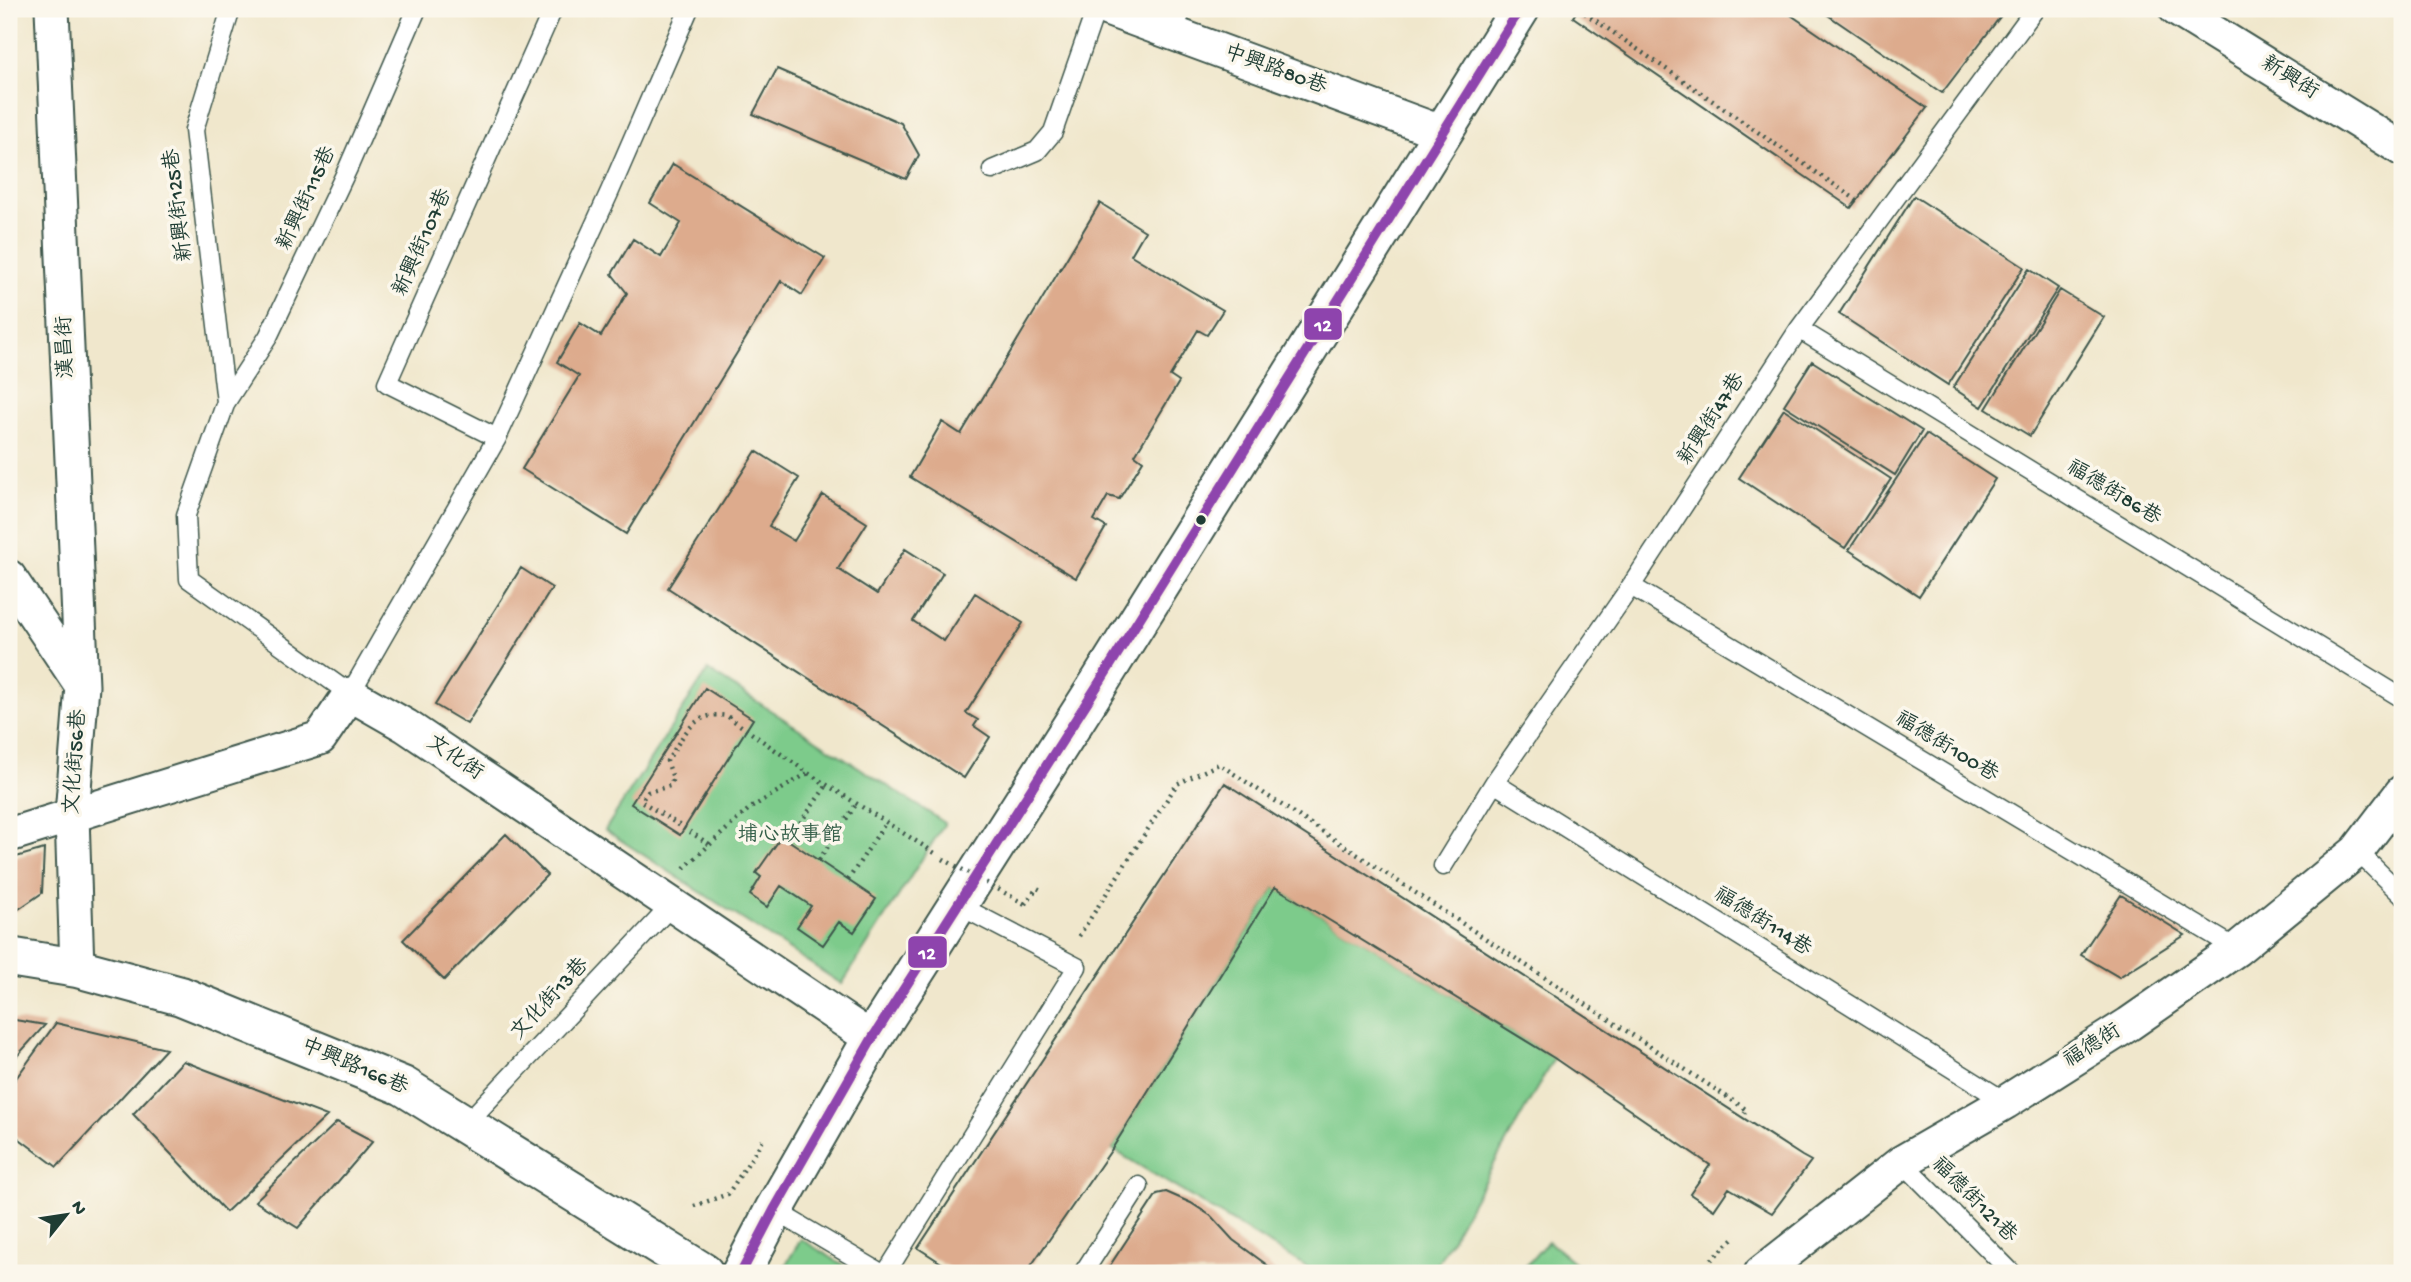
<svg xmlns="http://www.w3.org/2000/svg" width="2411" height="1282" viewBox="0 0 2411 1282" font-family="'Gochi Hand','LXGW WenKai TC',sans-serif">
	<rect width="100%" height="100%" fill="#fbf7ec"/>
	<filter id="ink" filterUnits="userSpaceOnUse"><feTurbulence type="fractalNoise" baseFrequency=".0143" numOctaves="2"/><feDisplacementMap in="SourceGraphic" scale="14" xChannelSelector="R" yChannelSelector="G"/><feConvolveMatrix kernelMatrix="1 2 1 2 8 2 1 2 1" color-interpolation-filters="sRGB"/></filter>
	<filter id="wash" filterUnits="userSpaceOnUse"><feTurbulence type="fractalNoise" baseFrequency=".00686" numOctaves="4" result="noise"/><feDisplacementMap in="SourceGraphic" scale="28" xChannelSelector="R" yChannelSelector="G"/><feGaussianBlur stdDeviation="1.57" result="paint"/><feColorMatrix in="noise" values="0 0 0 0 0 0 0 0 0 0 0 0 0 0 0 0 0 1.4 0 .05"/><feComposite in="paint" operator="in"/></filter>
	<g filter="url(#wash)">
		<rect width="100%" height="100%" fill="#f0e7cc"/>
		<!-- green -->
		<path fill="#7dcb8b" stroke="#4e8460" stroke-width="2" d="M708,670L945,823L842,984L605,830Z
			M1275,887L1554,1058L1432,1273H1317L1112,1149Z
			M801,1239L856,1273H781Z
			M1548,1241L1587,1273H1520Z"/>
		<g id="blocks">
			<!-- building -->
			<path fill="#ddab8d" d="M1578,9H1782L1927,108L1851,208L1573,17Z
				M1819,9H2006L1942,93Z
				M777,69L901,123L919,155L906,179L753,114Z
				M673,164L825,258L802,295L781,281L626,534L522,469L579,376L557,362L580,323L601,336L627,293L612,274L633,239L661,257L681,223L650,203Z
				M1914,196L2024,267L1948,385L1839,314Z
				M1100,203L1145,231L1131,255L1223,310L1207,335L1198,330L1170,376L1179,382L1135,455L1143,461L1119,499L1108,496L1094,520L1106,527L1076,578L910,477L942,422L961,434Z
				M2029,269L2058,288L1982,407L1953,388Z
				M2060,290L2104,317L2030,436L1986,409Z
				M1812,361L1922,431L1895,475L1784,405Z
				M1784,409L1891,479L1845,548L1739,478Z
				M1926,434L1995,479L1919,596L1849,550Z
				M756,451L799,478L769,526L794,541L823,495L867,523L838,569L877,594L905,549L943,573L913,621L944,641L975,593L1023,623L966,713L978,720L974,726L990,737L964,778L668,588Z
				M521,568L552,588L467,724L435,705Z
				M705,688L753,719L680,835L631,804Z
				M1225,783L1802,1156L1811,1161L1772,1213L1729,1188L1714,1210L1690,1194L1710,1165L1554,1058L1275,887L1112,1149L1026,1273H957L918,1248Z
				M506,834L547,875L444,980L403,940Z
				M782,836L876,899L854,932L839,922L823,945L797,927L811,906L781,886L767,907L750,895L761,877L756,873Z
				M44,849L42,893L16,911H9V859Z
				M2121,895L2185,935L2119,977L2081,955Z
				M9,1019L45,1025L9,1065Z
				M56,1023L166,1049L57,1167L9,1131V1088Z
				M183,1061L327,1116L226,1212L133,1114Z
				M337,1122L373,1141L298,1228L255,1201Z
				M1166,1192L1191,1203L1211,1216L1233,1240L1278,1273H1105L1157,1194Z"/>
		</g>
	</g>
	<g filter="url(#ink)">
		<use href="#blocks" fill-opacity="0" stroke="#3e564b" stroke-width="2"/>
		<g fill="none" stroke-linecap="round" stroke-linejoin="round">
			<defs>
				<path id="service" d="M417,9L348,168L268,337L226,402L186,515L189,579L350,694L497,438L610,191L689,9
					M1173,33L1182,9
					M992,170L1037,151L1053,132L1096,9
					M1799,329L2402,698
					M226,402L194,130L231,9
					M497,438L387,383L553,9
					M1631,586L2237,949
					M1494,783L2006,1102
					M2357,851L2402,895
					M1443,866L1494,783L1631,586L1799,329L2035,9
					M465,1125L671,906
					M1902,1162L2012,1273
					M774,1210L881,1273
					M886,1273L1077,967L958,905
					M1083,1273L1139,1186"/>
				<path id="minor" d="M52,9L82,686L72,815L77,968
					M1107,9L1443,133
					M2176,9L2402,149
					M9,577L82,686
					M9,835L320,738L350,694L406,726L872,1039
					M1761,1273L1902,1162L2006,1102L2129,1024L2237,949L2357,851L2402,792"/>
				<path id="tertiary" d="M9,957L77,968L181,996L403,1086L704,1273
					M741,1273L774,1210L872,1039L1101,680L1520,9"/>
			</defs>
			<!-- service casing -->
			<use href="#service" stroke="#3e564b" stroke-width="21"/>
			<!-- minor casing -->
			<use href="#minor" stroke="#3e564b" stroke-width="37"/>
			<!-- tertiary casing -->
			<use href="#tertiary" stroke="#3e564b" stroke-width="42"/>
			<!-- path -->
			<path stroke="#3e564b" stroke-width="4.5" stroke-dasharray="2 5" stroke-linecap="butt" d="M1579,9L1858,201
				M788,840L827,785
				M709,844L641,801L648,792L670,786L673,778L667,761C683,737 693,710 727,716L808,773L938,855
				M819,860L857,803
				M684,868L749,809L808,773
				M848,880L886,822
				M1025,904L1037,888L1041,890
				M1079,936L1177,784L1219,764L1747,1110L1742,1117
				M694,1206L728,1194L765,1137
				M1707,1273L1711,1260L1736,1236"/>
			<!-- service -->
			<use href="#service" stroke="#fff" stroke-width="18"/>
			<!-- minor -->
			<use href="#minor" stroke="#fff" stroke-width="33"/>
			<!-- tertiary -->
			<use href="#tertiary" stroke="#fff" stroke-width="38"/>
			<!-- path-bridge -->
			<path stroke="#3e564b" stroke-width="4.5" stroke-dasharray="2 5" stroke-linecap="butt" d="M943,859L1025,904"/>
			<defs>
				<path id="bus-1" d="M741,1273L774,1210L872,1039L1101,680L1520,9"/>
			</defs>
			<!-- bus-1 casing -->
			<use href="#bus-1" stroke="#fbf7ec" stroke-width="16"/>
			<!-- bus-1 -->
			<use href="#bus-1" stroke="#8e44ad" stroke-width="10"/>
		</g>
	</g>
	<!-- markers -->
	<circle fill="#1f3d34" stroke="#fbf7ec" stroke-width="2.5" cx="1201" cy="520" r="6"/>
	<g text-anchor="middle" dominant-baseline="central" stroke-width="7" stroke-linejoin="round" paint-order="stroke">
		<!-- street labels -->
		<g font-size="21" fill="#1f3d34" stroke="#fbf7ec">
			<text transform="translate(1275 71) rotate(20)">中興路80巷</text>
			<text transform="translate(2289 79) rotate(32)">新興街</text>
			<text transform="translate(308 199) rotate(-65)">新興街115巷</text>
			<text transform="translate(180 205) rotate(-97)">新興街125巷</text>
			<text transform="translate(424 243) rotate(-66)">新興街107巷</text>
			<text transform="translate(67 347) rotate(-92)">漢昌街</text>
			<text transform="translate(1713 420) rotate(-57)">新興街47巷</text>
			<text transform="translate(2113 494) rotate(31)">福德街86巷</text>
			<text transform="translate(1946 748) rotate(31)">福德街100巷</text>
			<text transform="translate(454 759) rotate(34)">文化街</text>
			<text transform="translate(77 762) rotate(-86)">文化街56巷</text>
			<text transform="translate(1762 923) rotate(32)">福德街114巷</text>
			<text transform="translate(551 1000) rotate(-47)">文化街13巷</text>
			<text transform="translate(2093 1047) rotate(-32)">福德街</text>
			<text transform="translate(354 1068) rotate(23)">中興路166巷</text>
			<text transform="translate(1973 1201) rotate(45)">福德街121巷</text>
		</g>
		<!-- park labels -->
		<g font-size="21" fill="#36604a" stroke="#fbf7ec">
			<text x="790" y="836">埔心故事館</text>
		</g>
	</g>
	<g stroke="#fbf7ec" stroke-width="2.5">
		<rect x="1303" y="307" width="40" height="34" rx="7" fill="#8e44ad"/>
		<rect x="907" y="935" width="41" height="34" rx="7" fill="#8e44ad"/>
	</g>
	<g font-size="19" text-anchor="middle" font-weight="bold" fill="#fff">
		<text x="1323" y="331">12</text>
		<text x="927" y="959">12</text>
	</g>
	<!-- margin -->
	<rect width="2411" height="1282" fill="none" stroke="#fbf7ec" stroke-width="35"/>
	<!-- north arrow -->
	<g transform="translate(66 1215) rotate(60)" stroke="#fbf7ec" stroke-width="5" paint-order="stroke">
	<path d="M0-5L12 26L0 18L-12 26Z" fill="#1f3d34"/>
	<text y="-10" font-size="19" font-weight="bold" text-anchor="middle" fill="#1f3d34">N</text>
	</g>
</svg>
